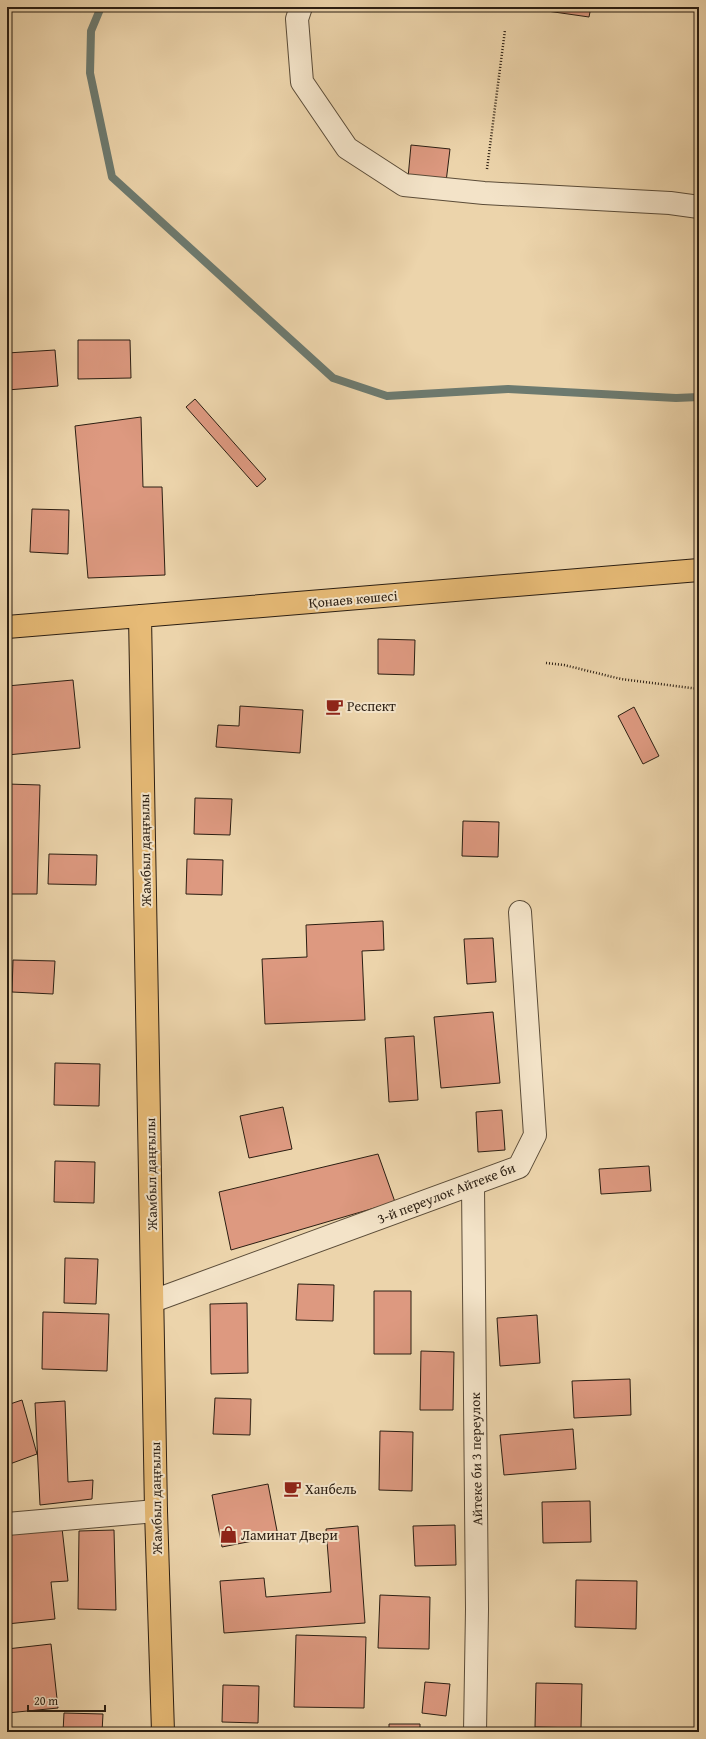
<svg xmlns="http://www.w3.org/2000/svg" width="706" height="1739" viewBox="0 0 706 1739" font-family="'Gentium Book Plus',serif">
	<rect width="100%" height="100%" fill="#ecd4ab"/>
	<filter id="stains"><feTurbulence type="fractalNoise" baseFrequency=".005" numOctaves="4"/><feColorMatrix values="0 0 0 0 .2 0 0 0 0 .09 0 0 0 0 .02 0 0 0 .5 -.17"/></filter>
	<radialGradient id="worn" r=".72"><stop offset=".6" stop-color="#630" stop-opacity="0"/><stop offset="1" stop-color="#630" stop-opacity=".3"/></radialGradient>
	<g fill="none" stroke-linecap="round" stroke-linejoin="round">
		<!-- stream -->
		<path stroke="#6d7a6f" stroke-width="8" d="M101,7L91,31L90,73L112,177L333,378L387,396L508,389L676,398L699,397"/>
	</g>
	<!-- building -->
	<path fill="#dd9980" stroke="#2b1e12" d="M540,7H591L589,17L540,10Z
		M411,145L450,149L446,182L408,178Z
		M78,340H130L131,378L78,379Z
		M55,350L58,386L7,390V353Z
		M195,399L266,479L257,487L186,407Z
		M141,417L143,487H162L165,575L88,578L75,426Z
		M32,509L69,510L68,554L30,552Z
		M378,639L415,640L414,675L378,674Z
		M73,680L80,748L7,755V686Z
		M240,706L303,710L300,753L216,747L218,725L239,726Z
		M634,707L659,756L643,764L618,716Z
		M7,784L40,785L37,894H7Z
		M195,798L232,799L230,835L194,834Z
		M463,821L499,822L498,857L462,856Z
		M49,854L97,855L96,885L48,884Z
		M187,859L223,860L222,895L186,894Z
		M383,921L384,950L362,951L365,1020L265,1024L262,959L307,957L306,925Z
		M493,938L496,982L467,984L464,939Z
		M13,960L55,961L53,994L12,992Z
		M493,1012L500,1083L441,1088L434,1017Z
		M414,1036L418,1100L389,1102L385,1038Z
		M55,1063L100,1064L99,1106L54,1105Z
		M283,1107L292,1149L249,1158L240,1116Z
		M502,1110L505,1150L478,1152L476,1112Z
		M378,1154L395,1202L231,1250L219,1192Z
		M55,1161L95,1162L94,1203L54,1202Z
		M649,1166L651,1191L601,1194L599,1169Z
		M65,1258L98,1259L96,1304L64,1303Z
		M298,1284L334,1285L333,1321L296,1320Z
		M374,1291H411V1354H374Z
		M247,1303L248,1373L211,1374L210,1304Z
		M43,1312L109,1314L107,1371L42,1369Z
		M537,1315L540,1363L500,1366L497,1318Z
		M421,1351L454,1352L453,1410H420Z
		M630,1379L631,1415L574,1418L572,1381Z
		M215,1398L251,1399L250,1435L213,1434Z
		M22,1400L37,1454L7,1465V1405Z
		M65,1401L68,1482L93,1480L92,1499L40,1505L35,1403Z
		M573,1429L576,1469L504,1475L500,1435Z
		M380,1431L413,1432L412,1491L379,1490Z
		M268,1484L278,1536L222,1547L212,1495Z
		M590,1501L591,1542L543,1543L542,1502Z
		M455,1525L456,1565L415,1566L413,1526Z
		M358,1526L365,1623L224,1633L220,1581L264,1578L266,1597L331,1592L326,1529Z
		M62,1528L68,1581L51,1582L55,1619L7,1624V1534Z
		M114,1530L116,1610L78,1609L79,1531Z
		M576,1580L637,1581L636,1629L575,1627Z
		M380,1595L430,1597L429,1649L378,1648Z
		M296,1635L366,1637L364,1708L294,1707Z
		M51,1644L58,1708L7,1713V1649Z
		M425,1682L450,1684L446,1716L422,1713Z
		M536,1683L582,1684L581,1728L535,1727Z
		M223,1685L259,1686L258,1723L222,1722Z
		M64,1713L103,1714L102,1732H63Z
		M389,1724H420V1732H389Z"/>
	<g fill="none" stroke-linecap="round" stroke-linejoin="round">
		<defs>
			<path id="minor" d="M301,7L297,19L302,82L347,148L404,185L484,193L670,203L699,207
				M473,1185L477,1609L475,1732
				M153,1301L519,1167L535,1135L520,912
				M7,1524L156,1511"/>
			<path id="major" d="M140,616L156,1511L163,1732
				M7,627L699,570"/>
		</defs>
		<!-- minor casing -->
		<use href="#minor" stroke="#5b4c38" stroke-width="24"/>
		<!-- major casing -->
		<use href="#major" stroke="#2b1e12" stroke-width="24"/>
		<!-- path -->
		<path stroke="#2b1e12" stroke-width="2.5" stroke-dasharray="1 2" stroke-linecap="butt" d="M487,169L505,30
			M546,663L564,665L621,679L699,689"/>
		<!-- minor -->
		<use href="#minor" stroke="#f3e3c8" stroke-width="22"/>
		<!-- major -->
		<use href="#major" stroke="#e6ba76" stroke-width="22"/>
	</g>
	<!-- icons -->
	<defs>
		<symbol id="cafe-bare" viewBox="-9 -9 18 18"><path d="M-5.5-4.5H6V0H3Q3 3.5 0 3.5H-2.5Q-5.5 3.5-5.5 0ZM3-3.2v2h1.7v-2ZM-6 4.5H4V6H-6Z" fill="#8f2418" stroke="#f3e3c8" stroke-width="2.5" paint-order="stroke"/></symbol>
		<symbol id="shop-bare" viewBox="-9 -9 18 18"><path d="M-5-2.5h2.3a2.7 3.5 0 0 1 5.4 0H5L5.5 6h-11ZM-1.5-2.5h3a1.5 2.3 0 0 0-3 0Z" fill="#8f2418" stroke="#f3e3c8" stroke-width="2.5" paint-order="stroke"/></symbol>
	</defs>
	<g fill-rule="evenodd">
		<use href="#cafe-bare" x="322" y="694" width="25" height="25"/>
		<use href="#cafe-bare" x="280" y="1476" width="25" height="25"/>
		<use href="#shop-bare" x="216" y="1522" width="25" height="25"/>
	</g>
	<g text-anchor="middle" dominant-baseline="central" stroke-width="4" stroke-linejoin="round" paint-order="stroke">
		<!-- street labels -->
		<g font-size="14" fill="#2b1e12" stroke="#f3e3c8">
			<text transform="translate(353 599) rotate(-5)">Қонаев көшесі</text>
			<text transform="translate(145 850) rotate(-91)">Жамбыл даңғылы</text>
			<text transform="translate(151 1174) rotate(-91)">Жамбыл даңғылы</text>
			<text transform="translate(446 1193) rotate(-21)">3-й переулок Айтеке би</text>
			<text transform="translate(476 1459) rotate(-91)">Айтеке би 3 переулок</text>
			<text transform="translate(156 1498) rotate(-91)">Жамбыл даңғылы</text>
		</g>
		<!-- poi labels -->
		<g font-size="14" fill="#2b1e12" stroke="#f3e3c8" text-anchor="start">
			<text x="347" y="706">Респект</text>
			<text x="305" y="1489">Ханбель</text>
			<text x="241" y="1535">Ламинат Двери</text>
		</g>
	</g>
	<!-- margin -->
	<rect width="706" height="1739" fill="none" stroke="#ecd4ab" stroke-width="24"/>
	<rect x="8" y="8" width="690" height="1723" fill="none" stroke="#2b1e12" stroke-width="2"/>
	<rect x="12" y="12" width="682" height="1715" fill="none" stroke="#2b1e12"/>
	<!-- scale -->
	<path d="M28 1705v6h77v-6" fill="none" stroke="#2b1e12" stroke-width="2"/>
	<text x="34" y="1705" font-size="12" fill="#2b1e12" stroke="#f3e3c8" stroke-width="3" paint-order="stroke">20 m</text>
	<rect width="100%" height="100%" filter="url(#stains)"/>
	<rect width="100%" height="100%" fill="url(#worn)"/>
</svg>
